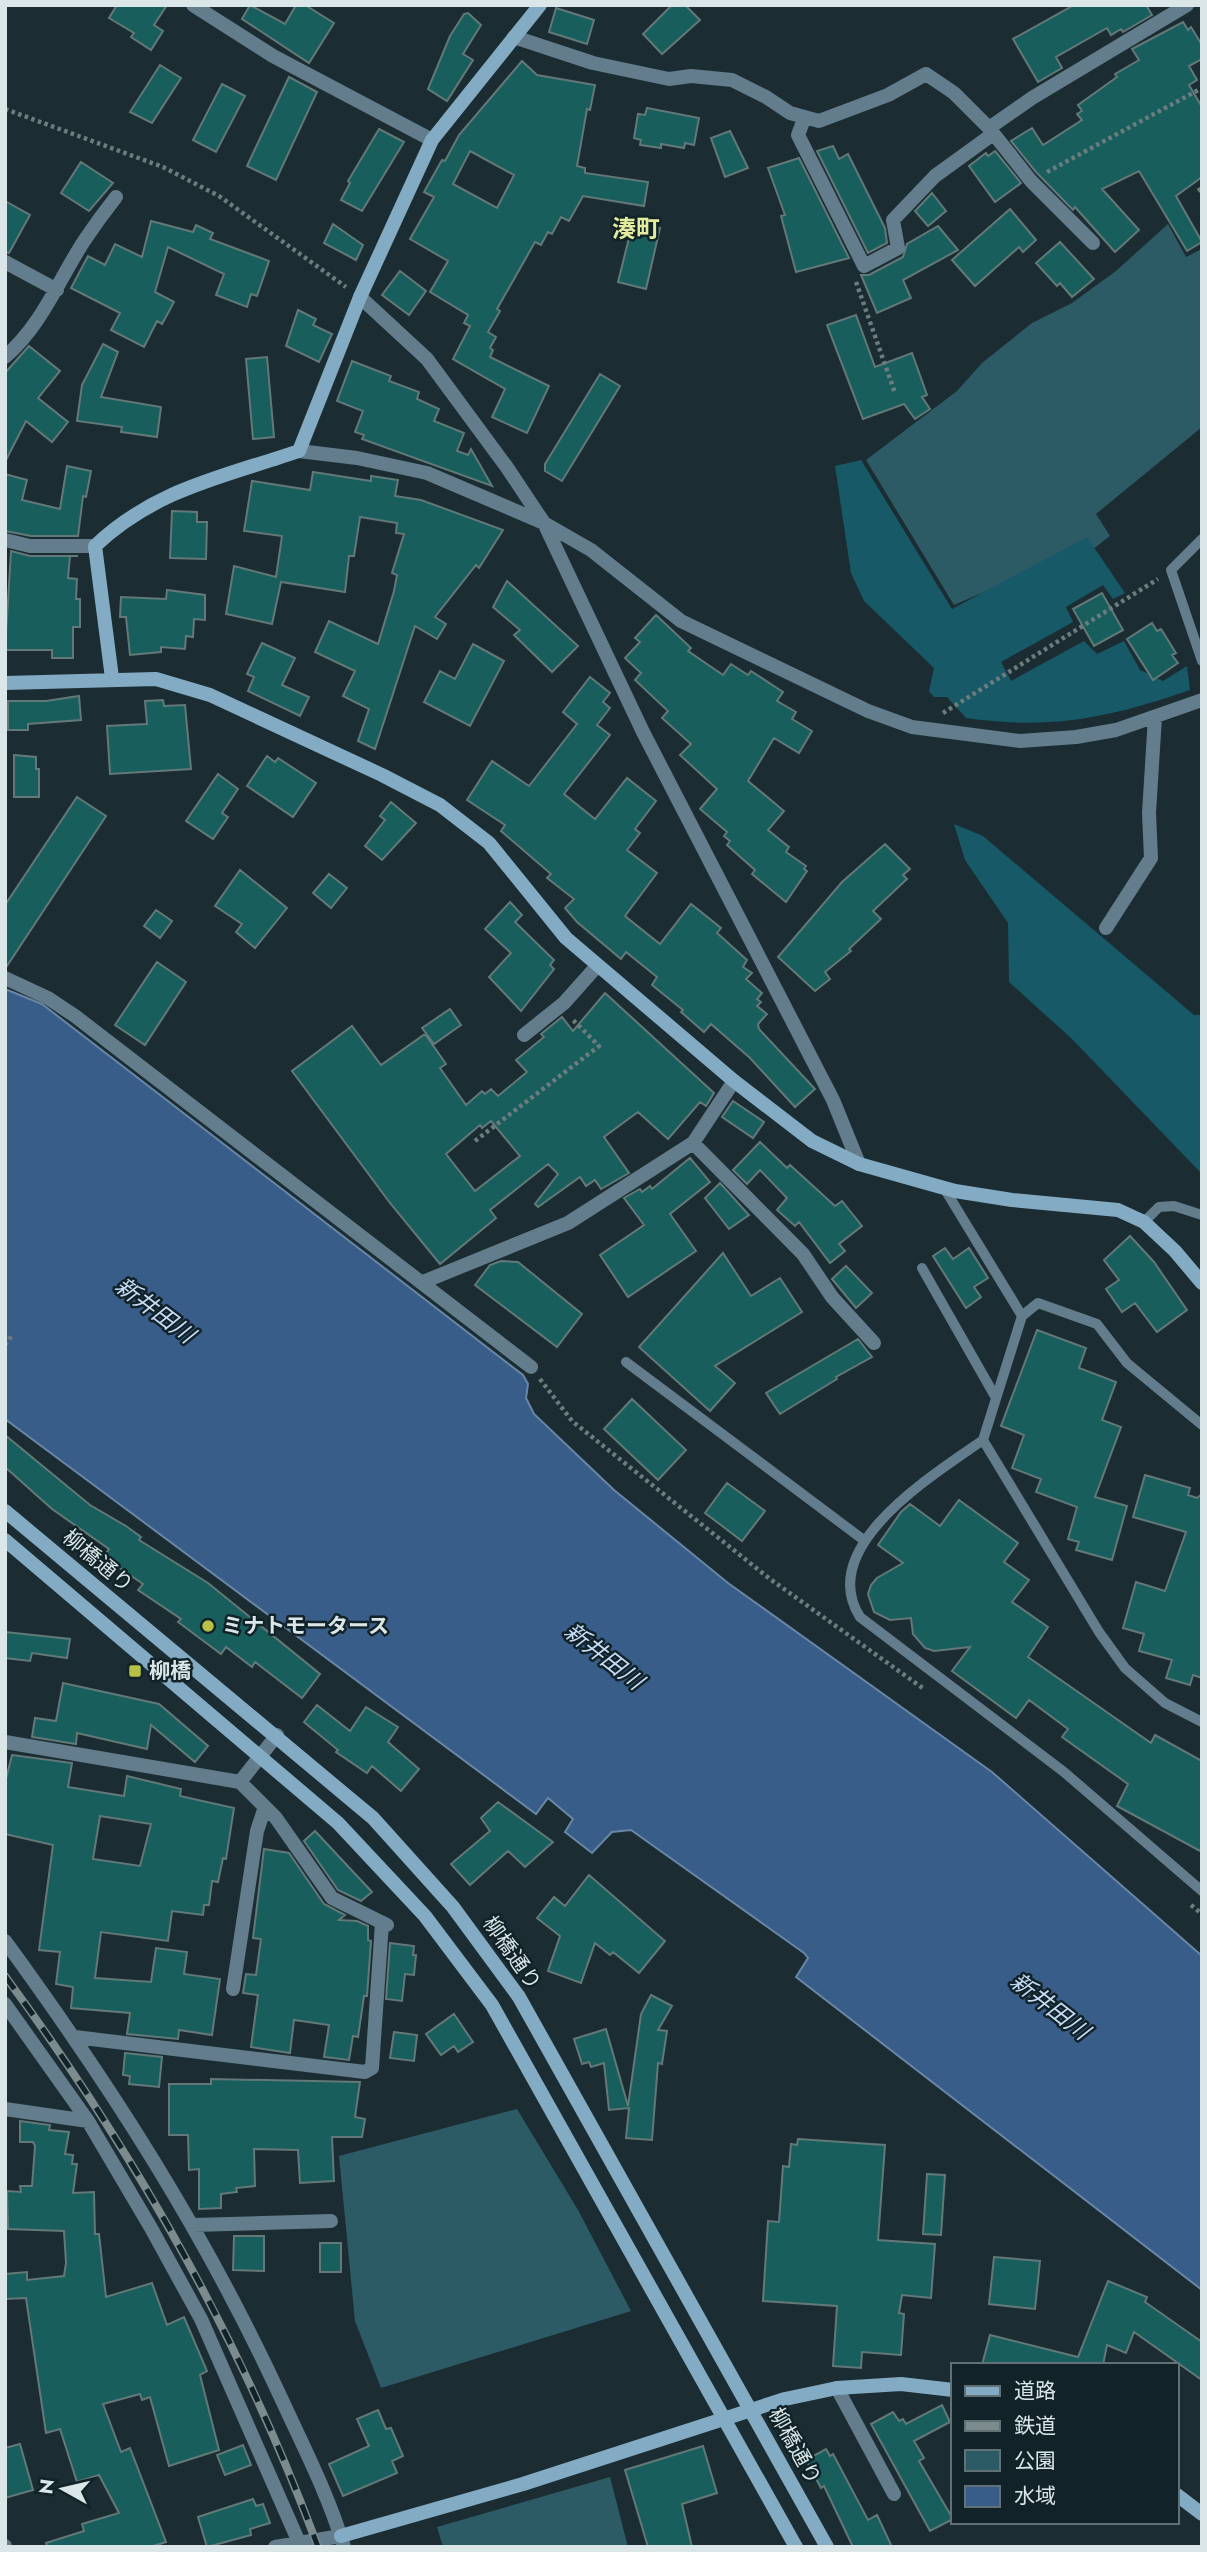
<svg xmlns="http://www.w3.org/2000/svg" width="1207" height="2552" viewBox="0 0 1207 2552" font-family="Jost,'Noto Sans JP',sans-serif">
	<rect width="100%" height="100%" fill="#1b2d32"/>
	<!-- green -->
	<path fill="#2d5b65" d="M1168,224L1186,257L1202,249V427L1096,514L1110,536L1088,553L1014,579L954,605L866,460L957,391L982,363L1032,323L1072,303L1116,271Z
		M517,2109L578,2210L631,2311L381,2388L355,2321L339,2156Z
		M610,2477L628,2547H443L437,2527Z"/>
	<!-- forest -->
	<path fill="#175966" d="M861,460L952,609L1087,537L1125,593L1113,599L1103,585L1066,607L1073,622L1001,662L1011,681L1084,641L1097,654L1124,641L1140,670L1163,681L1187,666L1190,690C1109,718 1052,730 966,718L947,697H934L929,691L934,668L864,601L851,573L835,466Z
		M954,824L983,836L1194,1015H1202V1174L1072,1039L1009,982L1008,923L965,860Z"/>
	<!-- water -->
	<path fill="#385d89" stroke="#6986a6" stroke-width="2" d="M5,989L42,1004L523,1375L528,1384L526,1398L534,1414L614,1490L728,1583L992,1772L1202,1956V2290L796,1977L808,1958L804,1953L631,1830L612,1832L592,1853L565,1832L573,1819L548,1798L536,1814L5,1419Z"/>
	<!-- building -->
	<path fill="#185e5d" stroke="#637878" stroke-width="2" fill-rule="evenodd" d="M117,5H167L154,25L163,31L151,50L131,37L134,33L109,18Z
		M250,5L285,24L296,5H305L334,23L309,63L242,19Z
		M672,5H685L700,20L662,54L643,34Z
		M1074,5H1146L1152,15L1123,32L1121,29L1111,35L1107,28L1056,57L1062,68L1038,82L1013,39Z
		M556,8L594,20L587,44L549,32Z
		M468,13L481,25L463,54L473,60L447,101L428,89L450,36L464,14Z
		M1183,22L1188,30L1191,27L1202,45V59L1189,66L1197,80L1189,85L1202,107V177L1176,196L1202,242L1187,251L1139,171L1102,189L1139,230L1115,252L1075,207L1073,210L1036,172L1011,141L1032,128L1043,145L1082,120L1077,114L1082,111L1078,105L1117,77L1115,74L1139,60L1132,49Z
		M522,61L537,75L595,85L590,110L587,109L577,166L585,168V173L648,182L644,206L583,196L569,221L561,217L552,234L548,232L541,245L535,242L497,309L500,311L488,332L496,337L490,348L493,350L490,357L549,386L527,433L492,417L505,389L453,359L470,326L464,323L468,315L430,292L448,261L410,239L434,197L424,192L442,160L445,161L459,135ZM470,151L514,175L497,208L453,184Z
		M160,65L181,78L152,123L130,112Z
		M289,77L317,92L276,180L247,166Z
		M222,84L245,96L216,152L193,140Z
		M647,108L699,118L694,145L685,143L684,148L661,144V148L640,145L641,140L634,138L638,114L645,115Z
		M379,129L404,142L362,211L341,200L350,183L348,181Z
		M730,131L748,168L725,177L711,138Z
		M833,146L839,159L848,154L885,228L887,243L868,253L817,151Z
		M995,151L1021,183L995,202L969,166L986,153L988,156Z
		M799,158L849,258L796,272L781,216L785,215L768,168Z
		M81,162L113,183L89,211L61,193Z
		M932,193L946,211L928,226L915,211Z
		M5,201L30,215L9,253L5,252Z
		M1010,209L1036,240L1023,252L1019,247L975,286L952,260Z
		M151,221L193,232L196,225L213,233L210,239L269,261L257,296L251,294L247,307L216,295L224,274L168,247L155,292L174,302L162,324L157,321L144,347L111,330L120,313L71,288L88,256L105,265L115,244L142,257Z
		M633,222L660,228L646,289L618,282Z
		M333,224L363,245L356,260L324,243Z
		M938,226L958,250L903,280L911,298L877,313L861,275H869L903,257L907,244Z
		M1060,242L1094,279L1072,297L1060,283L1057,286L1036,263Z
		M400,271L426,291L409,315L382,295Z
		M298,310L316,319L313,325L332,334L319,362L286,346Z
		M856,315L875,367L912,353L927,395L922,397L930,409L915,419L904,404L863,419L827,325Z
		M103,344L118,352L101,397L161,407L157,437L121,432L122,427L77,421L82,385Z
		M29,346L60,371L38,398L68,422L52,442L26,421L5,462V373Z
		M267,357L274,437L253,439L246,359Z
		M352,361L391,376L389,381L419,392L417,399L439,409L434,421L464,433L457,451L468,455L471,449L492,486L362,439L364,435L355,432L363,411L337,401Z
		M600,374L620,386L562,481L545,471V464Z
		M67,466L91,471L86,497L83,496L78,536H31L5,531V474L27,480L22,500L60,509Z
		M313,472L371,481V476L398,480L395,496L421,500L503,530L479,568L476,565L435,617L446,624L437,639L415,626L375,749L358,741L369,709L343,696L355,671L315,652L329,621L378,644L394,591L397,575L392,573L404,534L396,533L397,523L360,517L354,556H349L345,592L281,582L272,624L226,614L234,566L276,577L282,536L244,531L252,481L310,490Z
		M172,511L197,512V522H207L206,559L170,558Z
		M11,551L30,556H78H70L68,578L77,579L76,599H80V627H73V658H52V650H5Z
		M507,581L578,646L552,672L514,635L520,630L493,607Z
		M167,590L205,595V620L194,619L193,637L186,636L185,649L161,647V652L130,655L126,617H120L121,597L166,599Z
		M1102,593L1123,630L1094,646L1073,609Z
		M656,615L691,648L688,651L723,675L731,664L748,675L751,671L783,692L777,701L796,712L792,719L812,731L799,753L774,738L748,781L784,811L768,830L789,847L786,852L806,866L804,869L807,871L786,902L752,874L755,870L727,845L730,841L724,836L727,832L700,809L717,789L680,755L691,744L662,718L668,711L635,680L641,673L625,658L640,642L635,638Z
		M1152,623L1157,631L1161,629L1176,653L1172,655L1178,663L1153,680L1127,639Z
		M262,643L295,658L282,685L309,697L300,716L248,691L254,677L247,674Z
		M473,644L504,661L470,726L424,702L440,671L455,679Z
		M590,677L610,693L603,702L610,708L597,725L610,735L564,794L595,819L627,778L656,801L635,829L640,833L627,850L657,873L625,916L660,944L691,904L721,928L717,933L747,960L743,967L752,973L746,979L762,993L757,999L761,1002L757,1006L767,1014L758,1024L759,1029L815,1089L795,1107L750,1058L711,1024L704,1032L681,1012L683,1010L652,985L657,977L626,952L621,959L577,922L565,908L574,899L547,878L551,874L501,831L505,825L467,800L492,761L529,786L577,724L563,712Z
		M79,696L81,720L28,724V730H8V701H46Z
		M163,700L164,706L185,705L191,769L110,774L107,726L147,724L145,701Z
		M14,755L36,757V769H39V797H14Z
		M267,756L275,762L278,758L316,783L293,817L247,786Z
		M218,774L238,789L222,813L228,817L213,839L186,821Z
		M77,797L106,816L5,969V905Z
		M391,802L416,823L382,860L365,846L385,820L380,816Z
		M885,844L910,869L903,875L907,879L873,911L881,919L849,949L851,951L825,972L830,979L815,991L778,957L842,882Z
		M240,870L287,908L255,948L236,932L242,924L215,906Z
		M329,874L347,888L331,908L313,893Z
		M510,902L522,915L515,922L554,960L550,965L554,969L521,1011L489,977L511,953L485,929Z
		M156,910L172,921L160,938L144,926Z
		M157,962L186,982L145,1045L115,1025Z
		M605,993L714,1093L706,1106L700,1102L668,1139L638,1112L604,1137L629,1173L601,1189L595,1180L586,1186L580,1177L538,1207L535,1204L558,1174L548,1164L490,1210L496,1218L440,1264L390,1203L292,1071L352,1026L381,1065L425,1034L446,1064L440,1068L466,1105L482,1091L485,1094L491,1089L498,1096L527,1072L516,1060L544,1037L541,1034L562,1017L573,1031ZM491,1121L520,1156L475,1191L446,1154L480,1125L482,1128Z
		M450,1009L461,1025L434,1044L422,1028Z
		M733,1101L764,1122L753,1138L722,1117Z
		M760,1142L787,1168L790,1165L835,1206L842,1201L862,1226L839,1244L845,1251L830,1263L799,1222L795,1226L777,1210L787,1198L760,1170L747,1184L733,1170Z
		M690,1158L710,1182L670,1214L696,1251L628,1297L600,1255L644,1225L624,1198L640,1189L642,1192L650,1186L652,1189Z
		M720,1183L749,1215L729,1229L705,1198Z
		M1130,1236L1154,1262L1187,1310L1157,1332L1135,1303L1122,1312L1106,1289L1119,1280L1104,1260Z
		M945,1248L953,1259L969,1248L988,1278L974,1287L981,1297L966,1308L933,1256Z
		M723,1253L751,1296L780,1278L802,1312L715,1366L735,1383L710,1411L639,1347Z
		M501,1261L518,1262L582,1314L557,1347L475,1285L490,1265Z
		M846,1266L872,1293L856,1308L832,1279Z
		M1037,1330L1086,1348L1079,1368L1116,1382L1102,1420L1121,1427L1095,1497L1127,1506L1112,1560L1076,1550L1079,1542L1068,1539L1077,1507L1036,1492L1041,1479L1012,1468L1024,1435L1001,1426Z
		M858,1339L872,1357L836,1377L837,1379L780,1414L766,1393Z
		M632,1399L686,1450L658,1480L604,1429Z
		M5,1435L90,1505L126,1526L141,1537L139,1540L208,1583L320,1674L302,1698L255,1662L252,1667L226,1647L221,1654L178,1622L181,1619L138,1590L143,1584L104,1557L109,1549L52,1509L5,1467Z
		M1145,1475L1190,1488L1188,1495L1197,1498L1202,1494V1678L1193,1675L1190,1685L1166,1678L1172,1660L1139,1651L1144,1634L1123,1628L1136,1582L1165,1591L1186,1532L1133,1517Z
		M727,1483L765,1511L742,1541L705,1513Z
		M959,1500L1018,1543L1004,1562L1029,1580L1012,1602L1048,1627L1028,1657L1151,1743L1155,1735L1202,1761V1852L1117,1806L1128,1784L1062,1737L1068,1729L1029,1700L1016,1718L952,1671L970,1647L934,1651L925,1648L913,1634L911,1618L890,1620L874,1612L868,1594L871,1585L877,1578L903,1563L878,1545L901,1512L910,1504L940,1526Z
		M5,1632L70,1639L67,1658L32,1653L30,1661L5,1658Z
		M63,1683L159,1704L208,1746L195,1762L151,1725L147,1749L77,1733L76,1744L32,1737L35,1718L56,1721Z
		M317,1705L350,1731L366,1707L398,1727L388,1742L419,1769L401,1791L372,1766L367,1773L336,1752L338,1750L304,1722Z
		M12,1755L72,1763L68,1787L124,1796L127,1776L181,1789L180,1796L234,1808L226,1859L223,1858L218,1882L212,1881L209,1905H204L203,1915L172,1911L168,1941L101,1932L95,1978L151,1982L156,1948L187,1952L184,1974L220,1979L212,2035L179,2030L178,2039L127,2034L130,2013L71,2008L73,1987L56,1984L60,1952L39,1950L53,1845L5,1834V1783ZM100,1816L151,1824L140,1866L93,1859Z
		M498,1802L553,1842L525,1867L508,1851L470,1885L451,1864L490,1831L481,1818Z
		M315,1831L372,1892L361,1901L338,1890L304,1841Z
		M264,1849L289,1853L324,1904L345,1915L339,1920L357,1921L368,1926V1940L371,1941L367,1996H364L358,2037L353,2036L349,2060L324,2057L329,2025L294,2020L290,2053L251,2047L258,1995L243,1993L246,1974L256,1975L261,1939L253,1938Z
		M589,1875L665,1941L639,1973L613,1952L610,1955L595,1943L581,1983L548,1971L560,1936L537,1918L554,1897L565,1906Z
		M390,1943L414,1946L413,1955H416L414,1975L405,1974L402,2001L386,1999Z
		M651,1995L672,2006L658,2030L667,2031L662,2064L658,2063L652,2140L626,2138L629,2108L609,2110L604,2063L591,2067L589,2062L582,2064L574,2039L606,2029L628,2106L641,2014Z
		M454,2014L473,2042L458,2052L454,2046L441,2055L426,2034Z
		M394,2032L417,2035L414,2061L390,2058Z
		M125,2053L162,2057L159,2087L129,2084L130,2076L123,2075Z
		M211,2079L360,2082L355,2117L365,2119L362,2137H332L334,2181L300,2183L298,2150L254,2149L255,2186L236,2188L237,2192L221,2194V2208L199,2209V2169L189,2170L188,2135H169V2084H211Z
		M20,2121L50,2125L49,2130L69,2132L65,2154L73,2155L72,2164H77L73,2193L94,2192L95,2234H99L106,2297L152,2283L167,2325L184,2317L207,2371L200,2375L219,2450L169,2466L150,2397L142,2400L140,2394L103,2404L121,2452L130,2448L166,2542L150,2547H47L46,2543L84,2531L82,2524L119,2513L99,2475L77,2482L60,2429L46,2433L26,2298L5,2299V2274L27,2272V2280L64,2276L66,2263L64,2231L8,2229L7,2191L21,2192L20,2186H32L35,2146L33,2142H20Z
		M798,2139L885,2145L878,2240L935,2244L931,2298L902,2295L899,2313L904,2314L901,2355L862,2352L861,2368L833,2366L837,2306L763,2301L768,2221L779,2222L783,2166L789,2167L791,2144L797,2145Z
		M927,2174L945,2175L941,2235L923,2234Z
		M234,2236H264V2271L233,2270Z
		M320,2243H341V2272H320Z
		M994,2257L1040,2261L1035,2309L989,2304Z
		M1108,2281L1147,2297L1145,2302L1202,2342V2380L1134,2332L1126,2353L1107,2345L1103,2365H982L990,2335L1078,2357Z
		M942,2405L950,2422L914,2441L924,2458L919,2461L953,2519L930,2531L871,2424L893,2412L899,2421L903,2419L906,2424Z
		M378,2410L386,2429L391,2428L403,2456L392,2461L397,2473L343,2496L329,2464L369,2446L357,2419Z
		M20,2444L33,2490L5,2498V2448Z
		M243,2445L251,2465L225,2475L217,2455Z
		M703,2446L717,2493L682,2504L692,2547H648L625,2470Z
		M826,2449L830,2456L833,2454L868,2520L877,2515L892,2547H853L824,2486L821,2488L806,2460Z
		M253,2499L256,2506L263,2504L270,2523L250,2529L251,2535L207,2547L198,2517Z"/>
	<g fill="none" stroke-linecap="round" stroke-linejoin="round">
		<!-- path -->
		<path stroke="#6c7c7f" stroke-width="4.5" stroke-dasharray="3.5 3.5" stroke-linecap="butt" d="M5,109L163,167L219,196L346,287
			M1047,172L1202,88
			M1198,191L1202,188
			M856,282L895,393
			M943,713L1158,579
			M475,1141L599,1046L571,1018
			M5,1345L13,1334
			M540,1379L572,1421L770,1579L924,1689
			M1191,1905L1202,1914"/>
		<!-- lane -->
		<path stroke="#637d8c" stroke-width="10" d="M1202,539L1171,570L1202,661
			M944,1188L1022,1316L983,1440L1099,1632L1125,1668L1165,1703L1202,1722
			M1144,1222L1159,1207L1174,1206L1202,1215
			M922,1268L996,1398
			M1022,1316L1038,1303L1097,1324L1127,1363L1202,1425
			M626,1362L865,1541
			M983,1440C935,1474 815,1546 860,1617L1064,1772L1202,1891"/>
		<!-- street -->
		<path stroke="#637d8c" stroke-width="14" d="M193,5L273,56L432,140
			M514,37L593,63L669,79L691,76L732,80L766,97L790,113L819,121L888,95L926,74L954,93L989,128L1031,181L1093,243
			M804,119L798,135L864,266L898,248L893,220L935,176L993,134
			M989,128L1032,98L1187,5
			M5,262L57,290
			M360,297L427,359L506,466L544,523L643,732L833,1100L859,1164
			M5,357C42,325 58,281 84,241C94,226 105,211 116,197
			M299,451L357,458L427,473L544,523L591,550L681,621L868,711L912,727L1020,741L1076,737L1116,730L1202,700
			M5,540L30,546H95
			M1106,928L1151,858L1149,813L1155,717
			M5,978L48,998L75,1016L531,1367
			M524,1035L564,1003L597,966
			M693,1143L803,1254L832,1297L874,1343
			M423,1282L568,1223L693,1143L734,1081
			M5,1742L240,1782L276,1818L332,1898L387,1925
			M240,1782L277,1735
			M5,1941C113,2089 205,2233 282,2400C304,2448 329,2496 344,2547
			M233,1989L257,1831L265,1807
			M5,2004L88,2121L151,2228L201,2319L301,2547
			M75,2037L365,2072L372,2068L382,1923
			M5,2109L88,2121
			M193,2225L331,2221
			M837,2388L894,2494
			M5,2546V2547
			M275,2547L341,2536"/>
		<!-- secondary -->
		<path stroke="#83acc4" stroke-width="14" d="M112,678L95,546C155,489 223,477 299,451L360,297L432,140L540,5
			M5,683L156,679L210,695L382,775L440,805L489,843L566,938L734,1081L812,1141L859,1164L955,1191L1012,1200L1118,1210L1144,1222L1175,1251L1202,1283
			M5,1511L373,1818L453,1907L519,1997L827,2547
			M5,1540L338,1823L425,1916L492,2005L796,2547
			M1177,2495L1202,2514
			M341,2536L523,2484L785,2399L837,2388L901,2384L953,2390"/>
		<defs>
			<path id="rail" d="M5,1976C135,2153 242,2341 318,2547"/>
		</defs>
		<!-- rail casing -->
		<use href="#rail" stroke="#7c8b8e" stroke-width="8"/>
		<!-- rail -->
		<use href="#rail" stroke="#112328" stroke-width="5" stroke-dasharray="16" stroke-linecap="butt"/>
	</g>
	<!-- markers -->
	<g fill="#b7c147" stroke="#112328" stroke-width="2.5">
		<circle cx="208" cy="1626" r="7"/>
		<rect x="128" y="1664" width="14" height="14" rx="3.5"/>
	</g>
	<g text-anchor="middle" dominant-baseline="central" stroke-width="5" stroke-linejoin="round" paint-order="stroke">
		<!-- street labels -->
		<g font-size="21" fill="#dae6e8" stroke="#112328">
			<text transform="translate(98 1561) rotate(40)">柳橋通り</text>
			<text transform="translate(512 1953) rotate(55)">柳橋通り</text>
			<text transform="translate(795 2446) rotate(61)">柳橋通り</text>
		</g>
		<!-- poi labels -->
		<g font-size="21" font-weight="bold" fill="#dae6e8" stroke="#112328" text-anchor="start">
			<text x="222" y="1626">ミナトモータース</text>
			<text x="149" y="1671">柳橋</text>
		</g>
		<!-- water labels -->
		<g font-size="23" font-style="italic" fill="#c5dcf7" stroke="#112328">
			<text transform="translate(155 1310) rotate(37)">新井田川</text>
			<text transform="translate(604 1656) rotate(38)">新井田川</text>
			<text transform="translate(1050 2006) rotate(38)">新井田川</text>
		</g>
		<!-- quarter labels -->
		<g font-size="24" font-weight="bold" fill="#e3ec9d" stroke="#112328">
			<text x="636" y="228">湊町</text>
		</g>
	</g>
	<!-- border -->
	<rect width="1207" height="2552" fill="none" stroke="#dae6e8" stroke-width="14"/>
	<!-- legend -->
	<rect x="951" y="2363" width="228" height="161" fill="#112328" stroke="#617175" stroke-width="2"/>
	<rect x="965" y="2386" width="35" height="10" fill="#83acc4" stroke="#617175" stroke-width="2"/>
	<text x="1014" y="2398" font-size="21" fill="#dae6e8">道路</text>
	<rect x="965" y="2421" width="35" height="10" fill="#7c8b8e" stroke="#617175" stroke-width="2"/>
	<text x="1014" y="2433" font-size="21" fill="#dae6e8">鉄道</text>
	<rect x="965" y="2450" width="35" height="21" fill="#2d5b65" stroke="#617175" stroke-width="2"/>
	<text x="1014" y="2468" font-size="21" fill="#dae6e8">公園</text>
	<rect x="965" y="2486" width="35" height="21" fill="#385d89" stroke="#617175" stroke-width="2"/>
	<text x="1014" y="2503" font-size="21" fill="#dae6e8">水域</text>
	<!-- north arrow -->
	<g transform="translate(63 2489) rotate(278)" stroke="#112328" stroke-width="5" paint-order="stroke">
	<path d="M0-5L12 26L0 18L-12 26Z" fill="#dae6e8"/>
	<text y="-10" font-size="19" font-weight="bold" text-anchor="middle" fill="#dae6e8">N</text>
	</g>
</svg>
